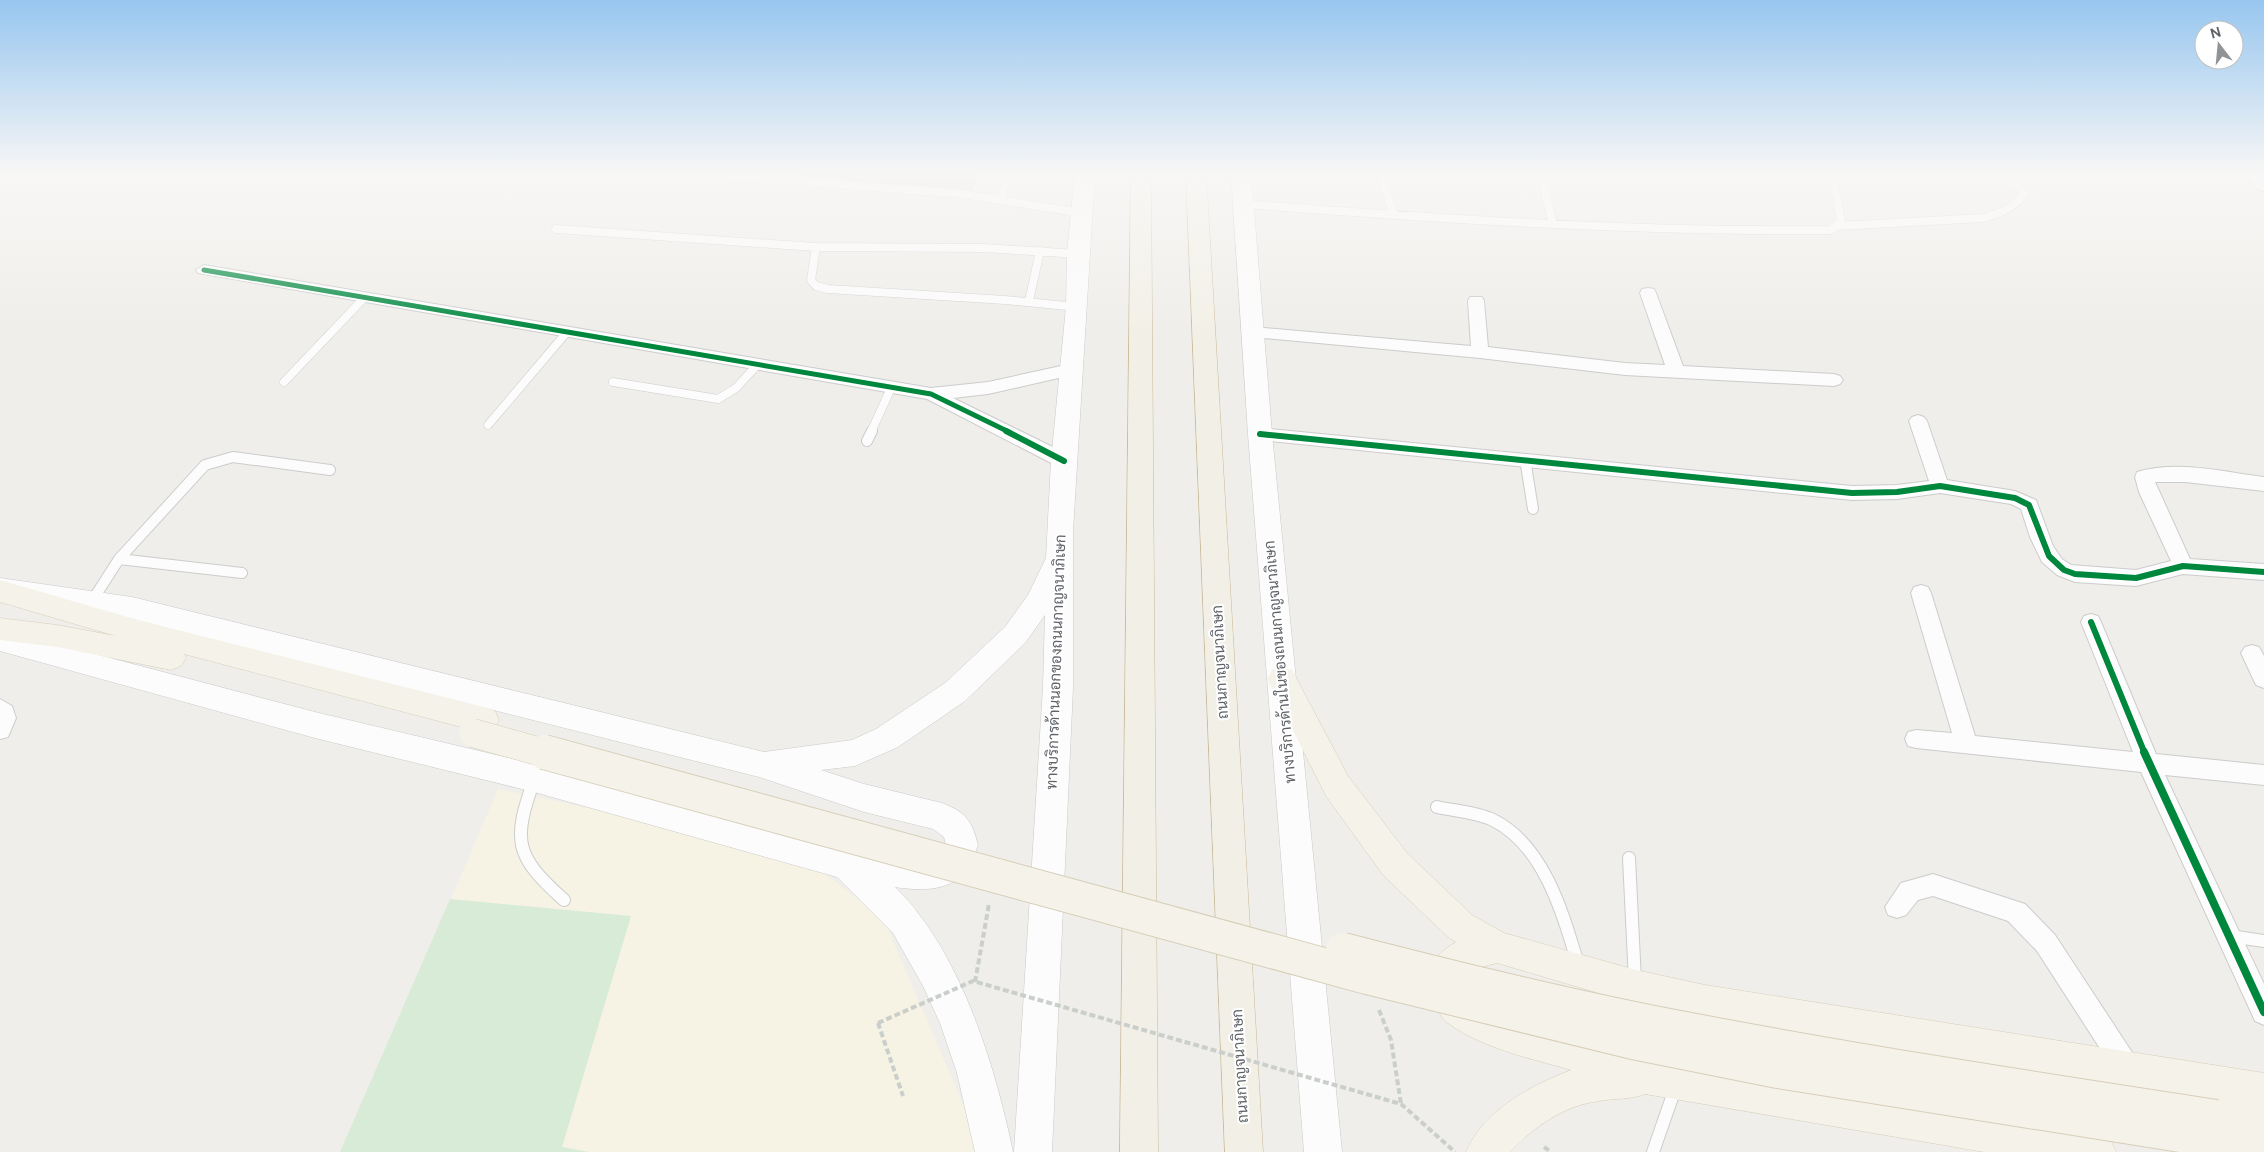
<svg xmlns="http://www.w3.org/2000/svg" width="2264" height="1152" viewBox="0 0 2264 1152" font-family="'DM Sans',Sarabun,sans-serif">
	<rect width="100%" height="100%" fill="#efeeea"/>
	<!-- commercial -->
	<path fill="#f7f3e4" d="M498,789L659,823L819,869L884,920L967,1114L975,1152H589L562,1147L631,916L451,899Z"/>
	<!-- green -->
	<path fill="#d8ebd6" d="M450,899L631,916L562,1147L589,1152H340Z"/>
	<!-- building -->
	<path fill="#d6d5d3" stroke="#deddd9" d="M750,172H979L972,190Z"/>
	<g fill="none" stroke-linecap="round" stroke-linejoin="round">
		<defs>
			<path id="service-far2" d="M680,172L962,194L1082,213
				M1382,172L1383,184L1394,214
				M1540,172L1553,223
				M1001,200L1009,172
				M1244,204C1440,219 1635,232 1831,230L1841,221L1832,172
				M1838,226L1983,218C2000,213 2013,209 2024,194L2006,172
				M556,229L816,247L984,248L1078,254
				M816,247L811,280L816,286L828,289L1005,300L1077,307
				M1029,301L1040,251
				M284,382L364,298
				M613,382L718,399L736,388L758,364
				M488,425L567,332
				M871,432L892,386"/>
			<path id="service-far1" d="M867,441L872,431
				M1525,459L1533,509
				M119,559L242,573
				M92,601L119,559L205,465L233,457L330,470"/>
			<path id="service" d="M534,780C512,842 515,856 564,900
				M1437,807C1455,811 1476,812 1493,820C1544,845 1563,914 1578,964
				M1629,858L1635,981
				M2230,936L2264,941
				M1653,1152L1676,1086"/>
			<path id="minor" d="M2241,172H2256L2264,179V191L2259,190Z
				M204,265L931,388L988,382L1070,364L1076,366L1079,370L1076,374L988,394L953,398L1071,456L1073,461L1071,466L1064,468L1057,466L927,399L198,273L196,270Z
				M1648,288L1654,289L1656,293L1683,366L1834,374L1840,376L1843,380L1840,384L1834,386L1625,375L1480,358L1253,337L1247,336L1245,332L1247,328L1253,327L1471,346L1468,301L1470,297H1482L1484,301L1488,347L1625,363L1665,365L1640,293L1642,289Z
				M1918,415L1924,417L1927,421L1947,480L2015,491L2036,500L2053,546L2062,559L2071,565L2136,570L2171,561L2139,492L2135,477L2137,472C2177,460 2223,472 2264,477V491L2185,482H2155L2190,559L2264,564V580L2183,574L2136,586L2075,582L2057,575L2042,562L2030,537L2021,509L2011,504L1940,493L1897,499L1852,500L1260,440L1254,438L1251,434L1254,430L1260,428L1852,486L1897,485L1929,481L1909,421L1912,417Z
				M1921,585L1928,587L1931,593L1975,736L2133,752L2081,622L2084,616L2091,614L2098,616L2101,622L2156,754L2264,765V785L2165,775L2264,984V1025L2255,1021L2141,772L1916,748L1908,746L1905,739L1908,732L1916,730L1952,733L1911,593L1914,587Z
				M2252,645L2259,647L2264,656V688L2256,685L2241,653L2245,647Z
				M0,699L12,706L16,718L8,737L0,739Z
				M1933,874L2025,904L2055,935L2139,1063L2143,1072L2139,1081L2130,1085L2121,1081L2037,951L2008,921L1933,896L1918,900L1906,915L1897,918L1888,915L1885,907L1901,883Z"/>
			<path id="secondary" d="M1075,172H1095L1073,531V687L1052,1152H1014L1043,687L1045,615L1025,643L965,701L898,747L855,766L821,770L864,784L942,803C966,812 972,821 978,845C975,853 972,863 967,870C950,892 920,891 895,887C960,950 995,1065 1013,1152H975L957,1073L940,1023L923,986L893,933L837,877L534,792L315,738L0,651V629L315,712L534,764L847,850L916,860L933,858L946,845L944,837L933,829L864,812L759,777L132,619L0,600V578L132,597L764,752L852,740L876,729L945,683L1005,627L1028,595L1046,558L1051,461L1066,307L1067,254Z
				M1231,172H1251L1272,434L1342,1152H1304L1248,434Z"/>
			<path id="primary" d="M0,580L138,620L484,707L495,711L499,720L495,729L484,733L184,654L186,658L181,666L171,670L57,647L0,640V618L57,625L116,636L0,602Z
				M1282,667L1292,670L1348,776L1407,853L1472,915L1504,933L1636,970L1705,985L2264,1073V1152H2210L2206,1142L2210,1133L2203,1130L2197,1117L2203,1104L2208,1101L1705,1019L1636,1004L1497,963L1477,968L1468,974L1466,988L1469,995L1501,1013L1650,1059L2097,1133L2110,1139L2116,1152H1984L1645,1094C1630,1100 1614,1098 1599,1101C1563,1106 1535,1126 1510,1152H1466C1484,1110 1530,1086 1571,1070C1530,1058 1480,1048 1445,1021C1437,1014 1430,988 1432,978C1436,955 1437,954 1456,942L1448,937L1383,875L1326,796L1267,679L1272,670Z"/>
			<path id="trunk" d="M1131,172H1151L1158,1152H1120Z
				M1186,172H1206L1263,1152H1225Z"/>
		</defs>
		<!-- service-far2 casing -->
		<use href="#service-far2" stroke="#cbcccc" stroke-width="9"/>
		<!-- service-far1 casing -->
		<use href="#service-far1" stroke="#cbcccc" stroke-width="12"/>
		<!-- service casing -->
		<use href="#service" stroke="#cbcccc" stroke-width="14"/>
		<!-- minor casing -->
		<use href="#minor" stroke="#cbcccc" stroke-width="2"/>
		<!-- secondary casing -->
		<use href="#secondary" stroke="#cacacb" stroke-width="1"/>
		<!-- primary casing -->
		<use href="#primary" stroke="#d7ceb8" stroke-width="1"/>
		<!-- trunk casing -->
		<use href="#trunk" stroke="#c8b996" stroke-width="1"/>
		<!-- path -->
		<path stroke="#cacfcc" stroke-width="4" stroke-dasharray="6 3" stroke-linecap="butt" d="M975,982L989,904
			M1379,1010L1391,1040L1401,1104
			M878,1023L903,1096
			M1544,1147L1551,1152"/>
		<!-- service-far2 -->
		<use href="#service-far2" stroke="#fdfcfc" stroke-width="8"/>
		<!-- service-far1 -->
		<use href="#service-far1" stroke="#fdfcfc" stroke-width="10"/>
		<!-- service -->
		<use href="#service" stroke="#fdfcfc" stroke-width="12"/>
		<!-- minor -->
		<use href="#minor" fill="#fdfcfc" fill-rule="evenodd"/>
		<!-- secondary -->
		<use href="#secondary" fill="#fdfcfc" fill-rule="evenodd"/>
		<!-- primary -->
		<use href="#primary" fill="#f4f2e9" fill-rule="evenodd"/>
		<!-- trunk -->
		<use href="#trunk" fill="#f2f0e6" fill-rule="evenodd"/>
		<defs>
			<path id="primary-bridge-far1" d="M473,733L548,754"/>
			<path id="primary-bridge" d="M544,752L1367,977L1633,1042L1778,1071L2225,1142
				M1343,950C1451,978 1560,1005 1669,1026C1851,1061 2033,1089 2216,1117"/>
		</defs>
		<!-- primary-bridge-far1 casing -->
		<use href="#primary-bridge-far1" stroke="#d7ceb8" stroke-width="29" stroke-linecap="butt"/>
		<!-- primary-bridge casing -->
		<use href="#primary-bridge" stroke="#d7ceb8" stroke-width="36" stroke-linecap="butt"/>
		<!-- path-bridge -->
		<path stroke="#cacfcc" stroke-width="4" stroke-dasharray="6 3" stroke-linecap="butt" d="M878,1023L973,981L1401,1104L1455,1152"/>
		<!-- primary-bridge-far1 -->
		<use href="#primary-bridge-far1" stroke="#f4f2e9" stroke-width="28"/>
		<!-- primary-bridge -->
		<use href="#primary-bridge" stroke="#f4f2e9" stroke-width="34"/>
		<defs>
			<path id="cycleway-far2" d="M204,270L931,394L1009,432"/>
			<path id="cycleway-far1" d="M1006,431L1064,461
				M1260,434L1852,493L1897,492L1940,486L2015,498L2029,505L2049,556L2064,570L2075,574L2136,578L2183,566L2264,572
				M2091,622L2145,754"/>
			<path id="cycleway" d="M2144,752L2264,1012"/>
		</defs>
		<!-- cycleway-far2 casing -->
		<use href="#cycleway-far2" stroke="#fff" stroke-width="8"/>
		<!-- cycleway-far1 casing -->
		<use href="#cycleway-far1" stroke="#fff" stroke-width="9"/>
		<!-- cycleway casing -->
		<use href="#cycleway" stroke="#fff" stroke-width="11"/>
		<!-- cycleway-far2 -->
		<use href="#cycleway-far2" stroke="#00873e" stroke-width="5"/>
		<!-- cycleway-far1 -->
		<use href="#cycleway-far1" stroke="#00873e" stroke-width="6"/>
		<!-- cycleway -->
		<use href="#cycleway" stroke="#00873e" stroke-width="8"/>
	</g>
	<!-- sky -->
	<linearGradient id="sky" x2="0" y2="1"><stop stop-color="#97c6ef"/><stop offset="0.52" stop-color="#f8f7f6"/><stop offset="1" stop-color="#f8f7f6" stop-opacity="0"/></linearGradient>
	<rect width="2264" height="333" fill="url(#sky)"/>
	<g text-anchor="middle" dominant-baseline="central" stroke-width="4" stroke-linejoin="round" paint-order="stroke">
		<!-- street labels -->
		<g font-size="15" fill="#5f6368" stroke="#fff">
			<text transform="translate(1056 662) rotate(-88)">ทางบริการด้านนอกของถนนกาญจนาภิเษก</text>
			<text transform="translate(1220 662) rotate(-93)">ถนนกาญจนาภิเษก</text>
			<text transform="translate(1280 662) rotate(-95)">ทางบริการด้านในของถนนกาญจนาภิเษก</text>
			<text transform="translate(1240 1066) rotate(-93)">ถนนกาญจนาภิเษก</text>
		</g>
	</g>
	<!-- north arrow -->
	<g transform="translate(2219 45) rotate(344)"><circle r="24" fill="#ffffff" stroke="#bfc1c3"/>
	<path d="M0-4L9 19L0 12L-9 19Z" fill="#919496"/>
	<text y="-8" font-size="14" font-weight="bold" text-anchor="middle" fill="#5f6368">N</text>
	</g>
</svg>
